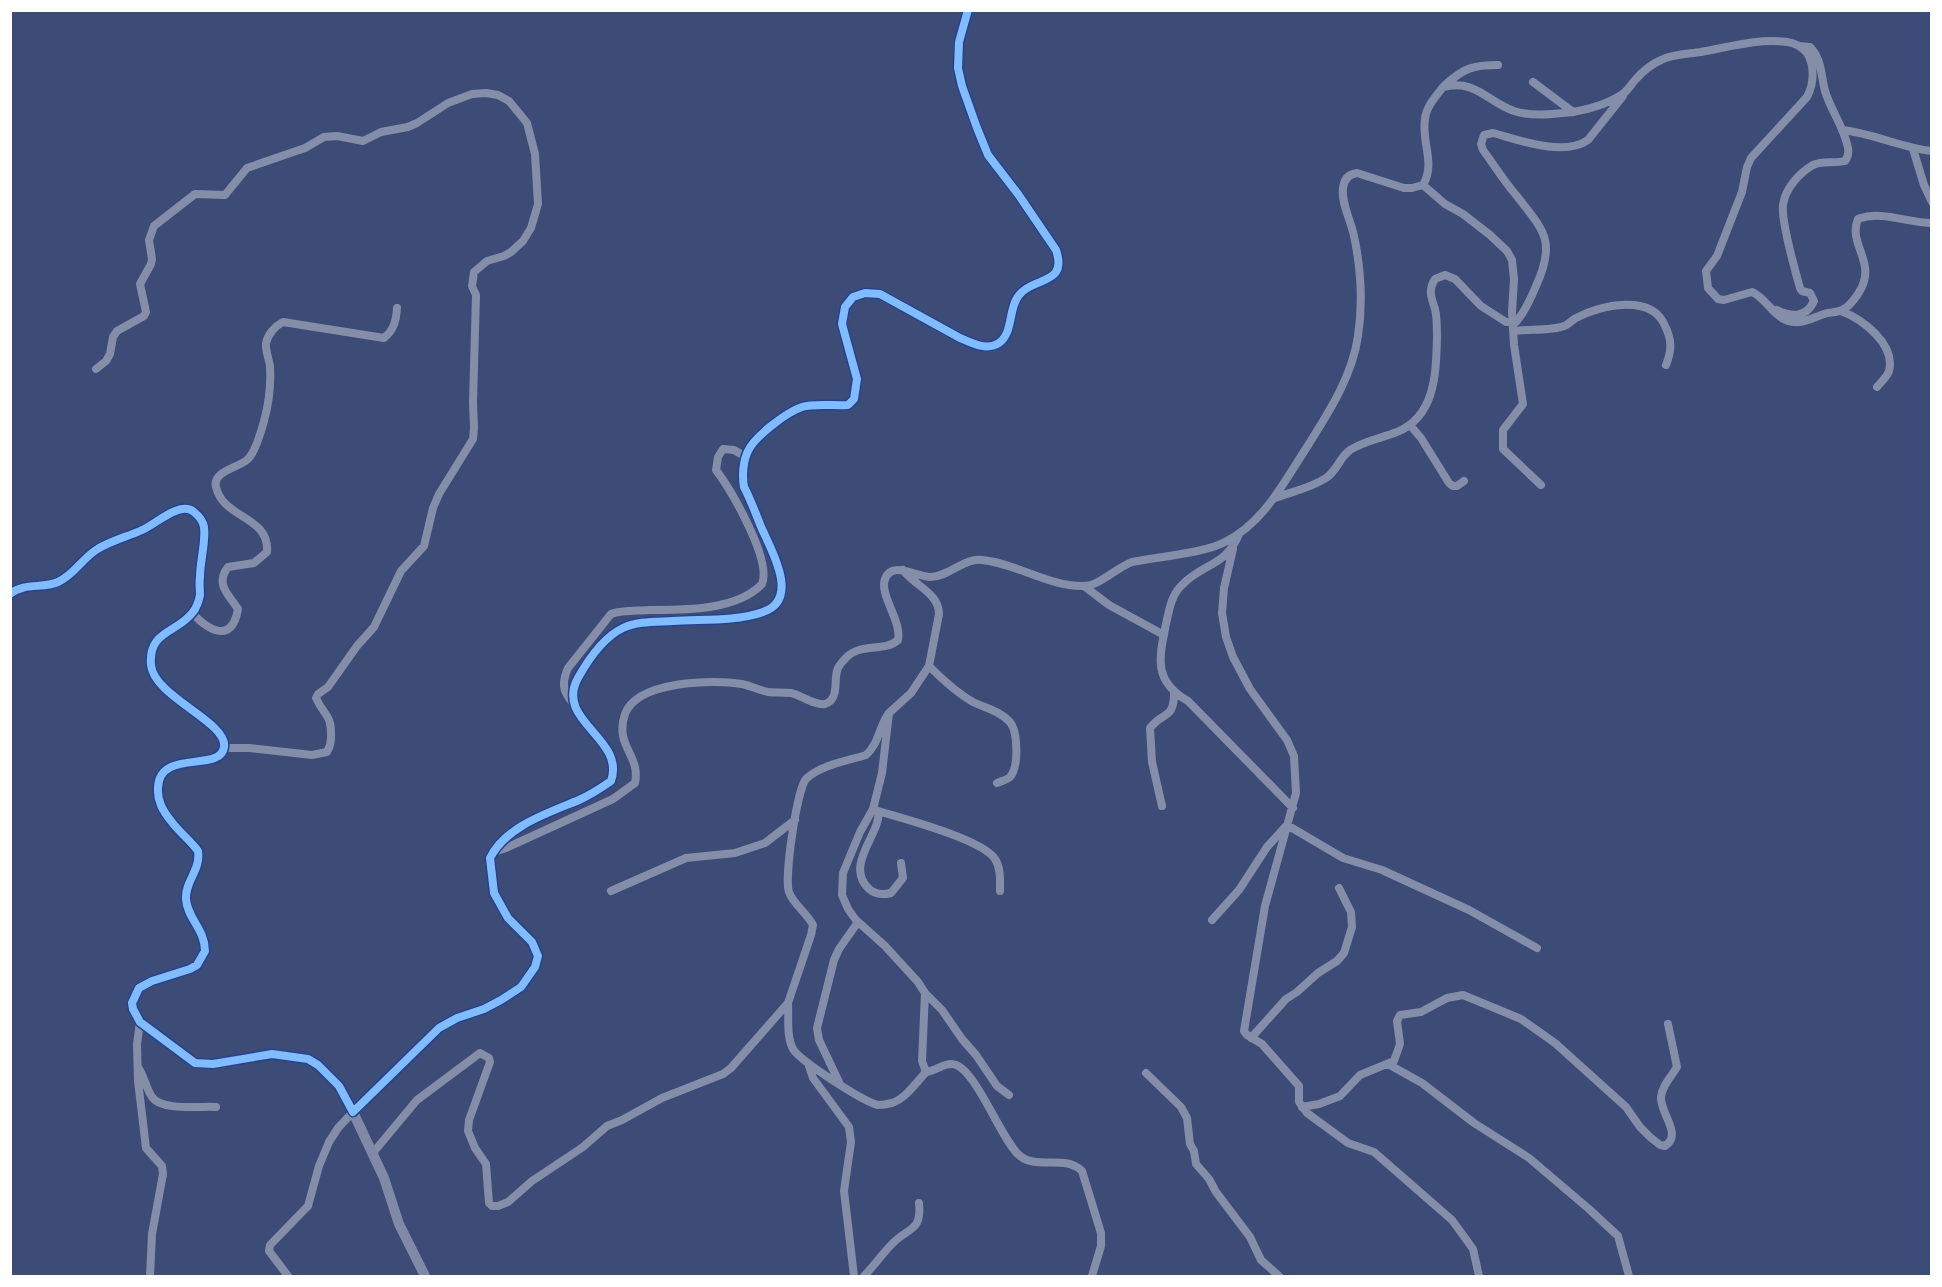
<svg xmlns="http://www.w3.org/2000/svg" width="1942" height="1287" viewBox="0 0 1942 1287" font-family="'IBM Plex Sans',sans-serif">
	<rect width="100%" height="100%" fill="#3d4c76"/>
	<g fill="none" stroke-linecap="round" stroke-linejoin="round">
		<!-- street -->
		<path stroke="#848ea9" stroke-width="8" d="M1533,82L1573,112
			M1445,85C1464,68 1473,65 1498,65
			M1842,130C1873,133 1901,148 1932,151
			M1913,149L1924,185L1932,202
			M1423,185L1445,204L1463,214L1490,235L1507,251L1512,260L1514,279L1512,312L1514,345L1523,404L1503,430V449L1541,485
			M1777,310C1792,317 1806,318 1814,301L1810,293L1802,291L1800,288C1795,270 1781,222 1783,205C1785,189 1799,173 1813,165C1824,160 1834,164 1845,161C1848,157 1849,153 1848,148C1844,127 1831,111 1825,91C1821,76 1822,59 1810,47L1799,46
			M1841,311C1862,319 1896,344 1889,371C1887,377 1881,382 1877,387
			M1514,331C1528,329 1552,331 1564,326C1568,325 1572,320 1576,318C1600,305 1652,293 1665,326C1672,340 1672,350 1666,365
			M96,369L106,361L110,354L113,337L117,331L144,316L146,312L140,284L151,264L152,259L149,240L154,226L195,194L225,195L247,168L305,148L324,137L337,136L363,141L381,132L408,127L417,123L448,103L472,94L486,93L498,95L509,101L527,123L535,154L538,204L531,228L523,241L511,252L504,256L487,261L474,272L472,286L476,295L473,403L474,428L473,439L439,494L433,508L424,546L401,571L374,627L357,646L328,687L318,694L316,698C324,716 332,714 331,738C331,744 330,747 327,752L312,755L249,748H224
			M1410,425L1421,438L1449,483L1453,486H1457L1464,481
			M1275,498C1291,492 1311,488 1326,478C1337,471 1339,458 1350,450C1364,441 1382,438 1397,432C1436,416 1436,372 1437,337C1437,328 1437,317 1435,309C1431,297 1428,290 1435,279L1445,275L1455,279L1481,306L1506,322H1516C1525,312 1531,298 1536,286C1557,240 1543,230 1516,195C1504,181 1494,165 1483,150L1481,144L1484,135L1493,133C1519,140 1564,157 1588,140L1623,96
			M1239,534C1226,567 1202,563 1181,586C1171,596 1169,611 1166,624C1159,658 1153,681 1188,701L1293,808
			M1233,549L1224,588L1222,613L1226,637L1233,657L1250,689L1287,740L1294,756L1296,793L1265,906L1244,1031L1247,1035L1262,1044L1299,1086V1102L1307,1113L1348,1143L1374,1152L1452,1220L1473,1249L1479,1276
			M903,570C915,586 939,593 939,614L929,666L911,693L889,713L882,773L873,809L860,832L843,873L842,895L848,909L856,920L885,946L918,982L925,993L922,1061L926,1072C936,1071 944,1063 952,1064C975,1065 1001,1141 1020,1156C1038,1170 1064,1154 1082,1171L1101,1233V1246L1092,1276
			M1084,586L1109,605L1164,635
			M192,613C210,632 232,643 238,609C228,594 215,584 228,567L254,563L267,552C270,516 223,519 216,487C212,471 239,468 248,459C256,451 261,432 264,421C269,403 271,384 270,366C269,359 265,350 266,343C268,334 275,326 283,322L384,338C394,330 396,321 397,308
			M929,666C942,679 957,693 973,702C985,708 1000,711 1010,722C1018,732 1019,767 1010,777C1007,780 1001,781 997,783
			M572,702C562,690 562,682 568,668L611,614C622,610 637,611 649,610C683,610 736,611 762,584C772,560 731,490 716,470L718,457L723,449L734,450L746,457
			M1162,806L1152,762L1150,728C1163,711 1174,720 1174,693
			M874,810L878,811C883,831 843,865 869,889C876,895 883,895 891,893L903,878L901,863
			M878,811C901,818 982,839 995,859C1001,868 1000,880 1000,891
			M494,852L506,848L613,799L635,783C641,755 614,746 625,714C637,681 713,679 742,684C751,686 759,690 768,692C776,693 783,692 791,693C801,695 815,706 825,704C839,700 834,681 837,671C838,667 841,663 844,660C859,641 884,653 898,640C902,621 879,595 885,579C892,560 917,577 930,577C949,577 963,558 982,560C1016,563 1049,587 1084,586C1099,586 1116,568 1132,562C1157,557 1205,553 1225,542C1263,523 1283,484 1305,450C1327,415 1352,378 1358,336C1363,303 1361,269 1354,236C1351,221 1341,203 1343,188C1344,179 1349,174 1357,173L1404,188H1412L1423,185C1436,163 1421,142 1425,119C1426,107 1436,96 1443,87C1476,79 1486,101 1514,111C1533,117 1554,114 1573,112C1590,109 1610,103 1624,93C1629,89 1632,83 1636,79C1643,71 1652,64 1661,60C1673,54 1688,54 1701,52C1729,47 1759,38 1787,42C1795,43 1802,47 1807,53C1815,66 1814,84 1807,97L1751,158L1747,167L1742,192L1717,256L1706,271L1708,288L1718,299L1724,300L1752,292C1766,298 1773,316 1788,321C1801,325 1812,318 1824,314C1829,312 1837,313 1842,310C1849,307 1854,300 1858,294C1879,263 1847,245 1858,219C1882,210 1907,223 1932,223
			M611,891L686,858L735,853L765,843L795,820
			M1212,920L1239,890L1267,847L1287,825L1343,858L1382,870L1469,910L1537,948
			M925,993L942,1010L962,1039L976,1055L997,1086L1009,1095
			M788,1003C789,1016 786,1036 793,1049C800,1061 864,1102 878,1105C882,1105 888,1104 892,1103C906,1098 916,1083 926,1072
			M140,1022L137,1044L138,1081L146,1148L162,1166L163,1174L152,1234L150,1276
			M1251,1038L1286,999L1297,992L1318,973L1337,961L1344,953L1352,927L1351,912L1339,888
			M808,1063L813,1078L849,1127L851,1142L844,1191L854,1276
			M1388,1064L1422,1083L1474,1123L1529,1158L1589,1209L1618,1236L1629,1276
			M138,1067C144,1076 146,1088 152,1097C161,1111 200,1106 216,1107
			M1146,1073L1181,1107L1187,1118L1190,1144L1194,1151L1196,1164L1209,1179L1216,1192L1250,1237L1261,1260L1279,1276
			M839,1082L819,1040L817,1028L834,960L839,949L858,922
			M1302,1107L1319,1104L1340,1096L1360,1075L1394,1061L1400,1044L1397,1021L1400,1015L1421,1012L1447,998L1463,995L1521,1019L1555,1043L1626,1107L1640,1127L1650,1137L1660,1145L1665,1146C1683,1134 1660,1114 1661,1097C1662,1086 1671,1077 1677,1067L1668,1024
			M372,1154L417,1100L480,1053L489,1058L490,1062L469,1120L468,1131L475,1148L486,1164L489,1203L492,1206H498L508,1202L532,1181L583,1147L607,1126L622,1120L662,1098L723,1074L731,1068L788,1003L811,935L813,925C807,913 793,904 789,892C784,878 797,789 806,779C821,765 847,761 866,755C879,744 879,726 889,713
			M288,1276L269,1251L270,1245L308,1206L319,1166L329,1142L338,1128L353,1112
			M864,1276C874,1266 882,1254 892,1244C908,1227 922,1232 919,1203"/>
		<!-- secondary -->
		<path stroke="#808aa6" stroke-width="10" d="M10,594C25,582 42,589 58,582C74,575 82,559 96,550C110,541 127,537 142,530C155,525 180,500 194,512C199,516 203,521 204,527C206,543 200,560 200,577C199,583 200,589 200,595C199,600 197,607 193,612C178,633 148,630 151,665C154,697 228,722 224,747C221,773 159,748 158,788C157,801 163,811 171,821C179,832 190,840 198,851C201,870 185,881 186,899C187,918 205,929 205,951L197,965L190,969L152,981L139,988L132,1003L133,1009L140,1022L195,1063L213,1064L272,1054L308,1059L318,1065L339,1086L353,1112L439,1028L457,1018L484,1009L501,1000L521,987L535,967L538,956L532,942L508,918L494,893L490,858C506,826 548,813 579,800C590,795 601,788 611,781C626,738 554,721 578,678C588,660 604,637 623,628C637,621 657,622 673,621C702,619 734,622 763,612C800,600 772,551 762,529C756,515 751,500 744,487C742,476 743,461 748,451C755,436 787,412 802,407C814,403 835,406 848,405L854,399L857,379L842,324L845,307L853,297L865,293L880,294L960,338C971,343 987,351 999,343C1012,334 1009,313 1016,300C1028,275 1069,288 1056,250L1018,194L988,155L977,128L962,86L958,68L959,42L968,10
			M353,1112L384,1178L399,1224L425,1276"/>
		<defs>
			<path id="cycleway" d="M10,594C25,582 42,589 58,582C74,575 82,559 96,550C110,541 127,537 142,530C155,525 180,500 194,512C199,516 203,521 204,527C206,543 200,560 200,577C199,583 200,589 200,595C199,600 197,607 193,612C178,633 148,630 151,665C154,697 228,722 224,747C221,773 159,748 158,788C157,801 163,811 171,821C179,832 190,840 198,851C201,870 185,881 186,899C187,918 205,929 205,951L197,965L190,969L152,981L139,988L132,1003L133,1009L140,1022L195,1063L213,1064L272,1054L308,1059L318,1065L339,1086L353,1112L439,1028L457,1018L484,1009L501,1000L521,987L535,967L538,956L532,942L508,918L494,893L490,858C506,826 548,813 579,800C590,795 601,788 611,781C626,738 554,721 578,678C588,660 604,637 623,628C637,621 657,622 673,621C702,619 734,622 763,612C800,600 772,551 762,529C756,515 751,500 744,487C742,476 743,461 748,451C755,436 787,412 802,407C814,403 835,406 848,405L854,399L857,379L842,324L845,307L853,297L865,293L880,294L960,338C971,343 987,351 999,343C1012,334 1009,313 1016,300C1028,275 1069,288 1056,250L1018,194L988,155L977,128L962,86L958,68L959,42L968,10"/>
		</defs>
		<!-- cycleway casing -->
		<use href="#cycleway" stroke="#25428e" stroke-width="11"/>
		<!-- cycleway -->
		<use href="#cycleway" stroke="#80bcff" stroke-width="8"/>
	</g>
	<!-- border -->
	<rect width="1942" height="1287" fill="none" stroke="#ffffff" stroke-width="24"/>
</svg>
